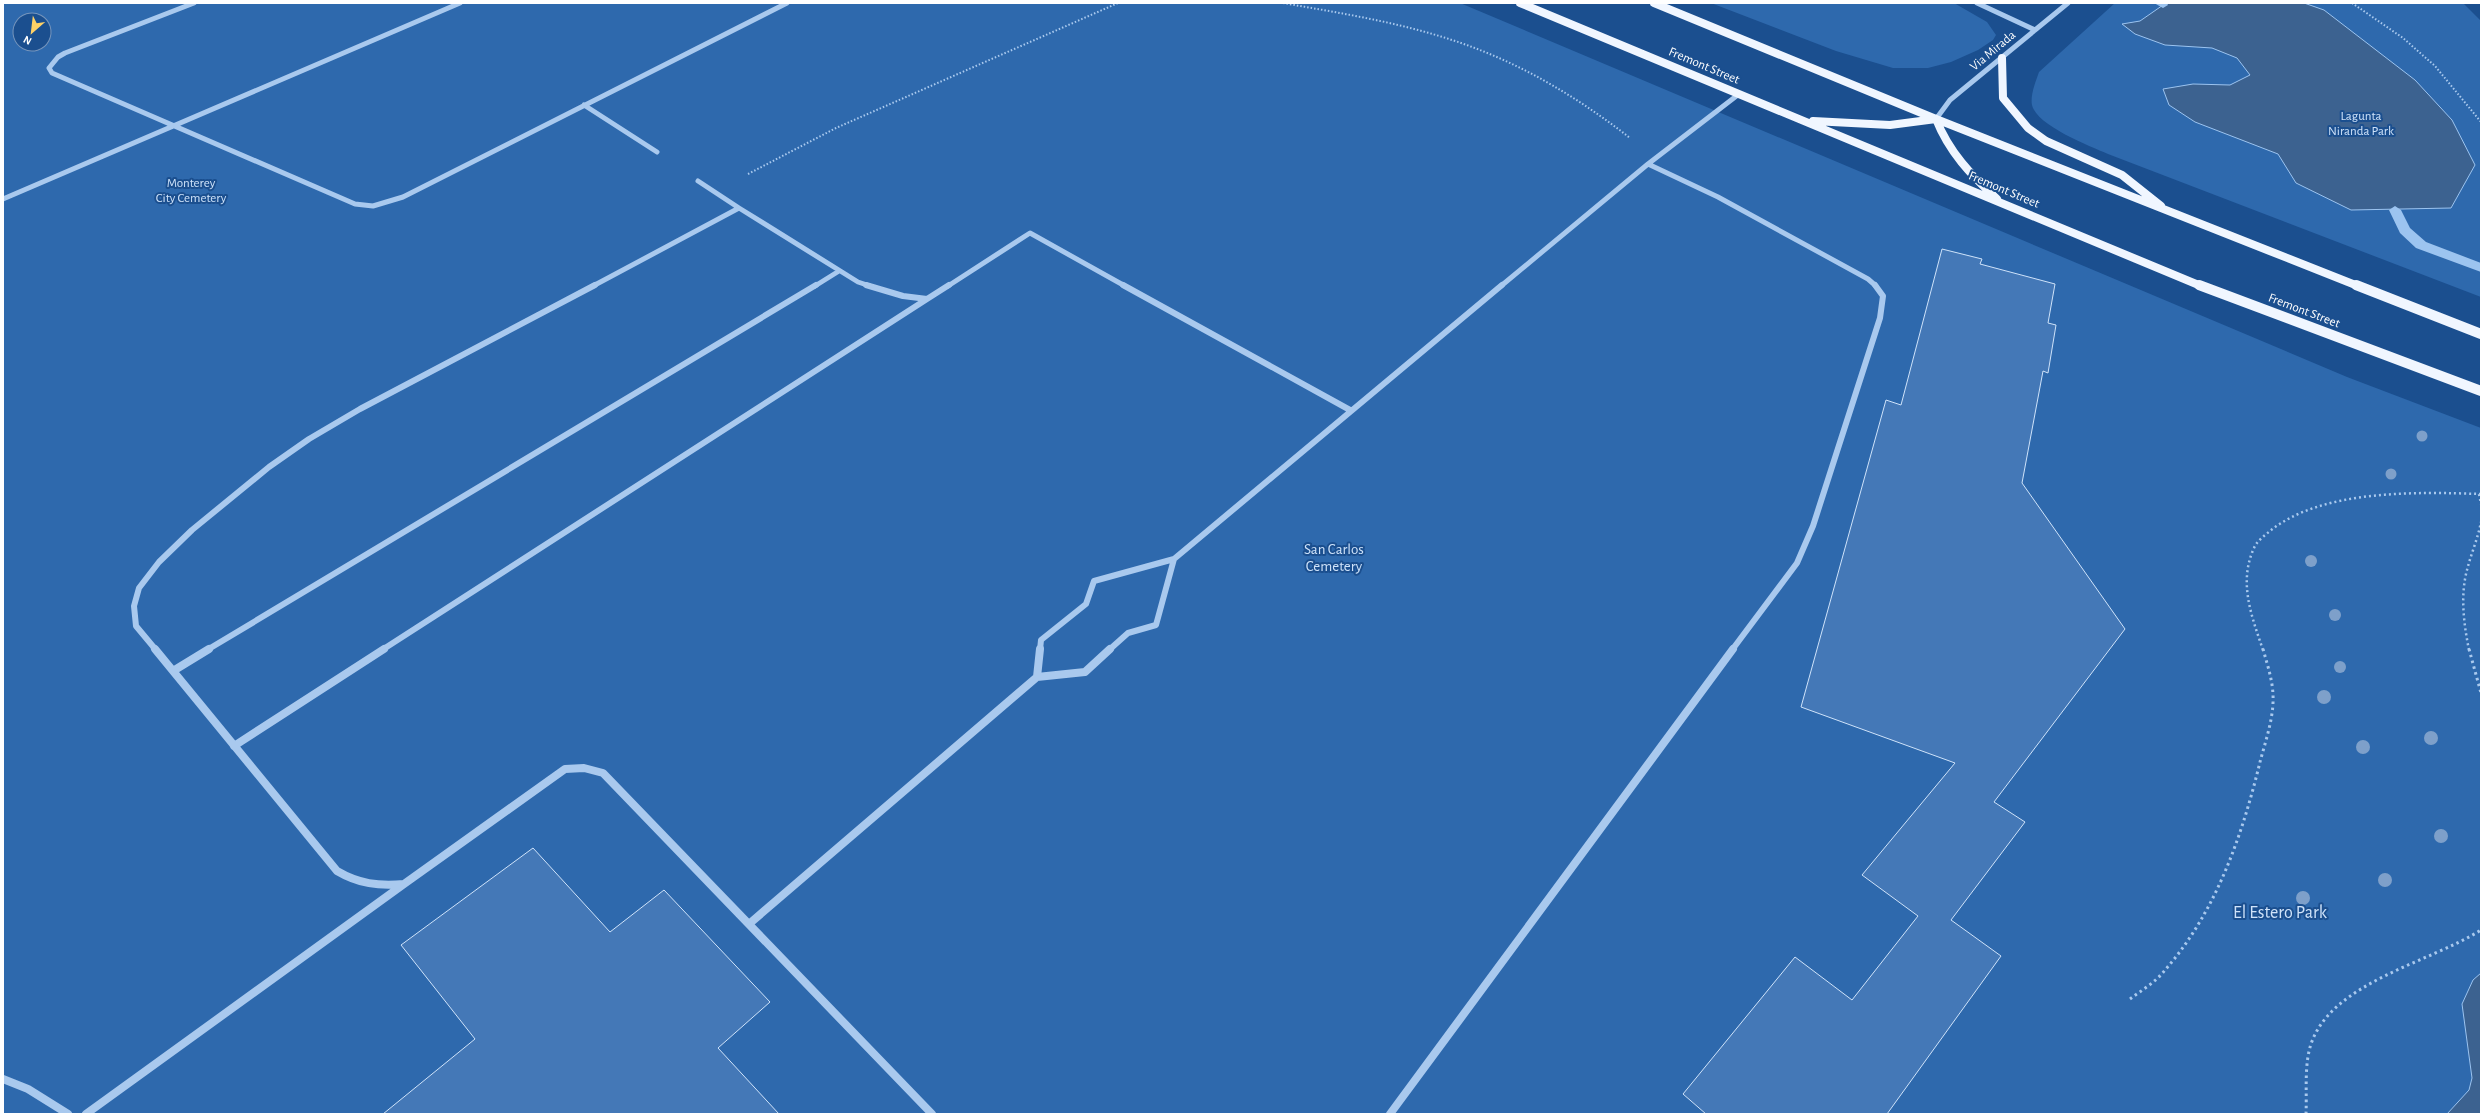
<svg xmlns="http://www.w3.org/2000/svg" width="2484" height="1117" viewBox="0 0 2484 1117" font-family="'Alegreya Sans',sans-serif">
	<rect width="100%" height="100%" fill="#1b4f8f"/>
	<!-- green -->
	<path fill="#2e69ad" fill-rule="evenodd" d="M3,3H1460L2347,377L2481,428V1114H3ZM20,20H44V44H20Z
		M1711,3H1954L1987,22L1996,35L1993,40L1978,50L1951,62L1928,68H1893L1836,51Z
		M2115,3H2463L2481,21V297L2108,154C2090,146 2037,126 2032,105C2030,95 2036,81 2039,72Z"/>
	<!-- water -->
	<path fill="#3c6290" stroke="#9cc4f0" d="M2166,3H2304L2324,10L2415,80L2452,120L2475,165L2451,208L2351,210L2296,183L2278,154L2195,122L2169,105L2163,89L2193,84L2230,85L2250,75L2237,58L2212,48L2165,45L2135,34L2122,24L2140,21Z
		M2481,973V1114H2447L2469,1090L2472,1078L2462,1004L2473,980Z"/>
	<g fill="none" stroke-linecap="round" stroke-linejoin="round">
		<!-- stream -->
		<path fill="#9cc4f0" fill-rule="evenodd" d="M2154,3H2167L2168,5L2163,8Z
			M2395,206L2401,210L2410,228L2426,242L2481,263V272L2416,248L2400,233L2389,210Z"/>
	</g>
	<!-- building -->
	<path fill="#4478b7" stroke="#cfe3fa" d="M1942,249L1982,259L1980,264L2055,284L2048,323L2056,325L2048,373L2043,371L2022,483L2125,629L1994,802L2025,822L1951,920L2001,956L1887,1114H1706L1683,1094L1795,957L1852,1000L1918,916L1862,875L1955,763L1801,707L1886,400L1901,405Z
		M533,848L610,932L664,890L770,1002L718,1048L779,1114H383L475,1039L401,945Z"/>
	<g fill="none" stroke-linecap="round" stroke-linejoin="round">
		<!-- path-far2 -->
		<path stroke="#a9c9ee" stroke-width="2" stroke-dasharray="1.5 2" stroke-linecap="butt" d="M1283,3C1340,13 1397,22 1452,40C1517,61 1576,96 1630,138
			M2352,3L2403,38L2435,66L2481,122
			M748,174L836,128L1118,3"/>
		<!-- path-far1 -->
		<path stroke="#a9c9ee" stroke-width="2.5" stroke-dasharray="2 3" stroke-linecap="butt" d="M2479,494L2481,504
			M2263,650C2252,617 2238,583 2254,548C2257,541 2264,536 2270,531C2322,489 2417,492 2481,494
			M2469,650C2464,625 2460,596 2467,570C2471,554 2478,538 2481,522"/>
		<!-- path -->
		<path stroke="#a9c9ee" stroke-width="3" stroke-dasharray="2.5 3.5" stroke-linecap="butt" d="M2469,649L2481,693
			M2130,999C2142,990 2156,982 2165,970C2216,912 2242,836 2260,762C2265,743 2272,723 2273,703C2274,684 2268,667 2263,649
			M2306,1114C2307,1092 2304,1065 2311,1044C2332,982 2429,963 2481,930"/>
		<!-- minor-far2 -->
		<path stroke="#a9c9ee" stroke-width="5" d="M194,3L65,53L58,57L49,68L52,73L355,204L373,206L403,197L787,3
			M1977,3L2035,30
			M584,105L657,152
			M1936,119L1950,100L2068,3
			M1648,164L1718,197L1868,279L1876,286
			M698,181L739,208
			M3,199L460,3
			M593,286L739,208L858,282L870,286
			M815,286L839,271
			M948,286L1030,233L1125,286
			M1501,286L1648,164L1739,94"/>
		<!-- minor-far1 -->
		<path stroke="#a9c9ee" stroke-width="6" d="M866,285L903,296L927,299L949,285
			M1123,285L1350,410
			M156,650L136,626L134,606L139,588L159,562L192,530L269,467L309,439L360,409L595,285
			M207,650L816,285
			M382,650L927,299
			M1040,650L1041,640L1086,604L1094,581L1174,559L1502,285
			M1109,650L1128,633L1156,625L1174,559
			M1732,650L1797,563L1813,526L1880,318L1883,296L1875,285"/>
		<!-- minor -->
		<path stroke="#a9c9ee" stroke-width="8" d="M155,649L337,871C359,884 378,886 404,884L565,769L584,768L603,773L932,1114
			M173,671L209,649
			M1037,677L1040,649
			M234,746L384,649
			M749,924L1037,677L1085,672L1110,649
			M3,1079L28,1089L68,1114
			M86,1114L404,884
			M1390,1114L1733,649"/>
		<!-- major-far1 -->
		<path stroke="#f0f6ff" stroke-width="8" d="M1520,3L2201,286
			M1654,3L1936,119L2358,286
			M2002,58L2003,98L2028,128L2046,141L2122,175L2161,206
			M1936,119C1949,152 1971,175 1997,199
			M1813,121L1890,125L1936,119"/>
		<!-- major -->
		<path stroke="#f0f6ff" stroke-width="10" d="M2199,285L2481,391
			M2356,285L2481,334"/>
	</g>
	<!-- trees -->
	<g fill="#7ea0ca">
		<circle cx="2422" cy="436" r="5.5"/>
		<circle cx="2391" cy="474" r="5.5"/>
		<circle cx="2311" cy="561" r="6"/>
		<circle cx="2335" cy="615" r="6"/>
		<circle cx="2340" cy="667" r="6"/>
		<circle cx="2324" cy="697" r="7"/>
		<circle cx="2431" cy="738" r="7"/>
		<circle cx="2363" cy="747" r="7"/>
		<circle cx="2441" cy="836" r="7"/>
		<circle cx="2385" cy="880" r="7"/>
		<circle cx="2303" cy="898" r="7"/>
	</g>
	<g text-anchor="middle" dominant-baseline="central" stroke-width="4" stroke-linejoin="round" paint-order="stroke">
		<!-- far-street labels -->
		<g font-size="13" fill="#fff" stroke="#1b4f8f">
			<text transform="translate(1993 51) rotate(-40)">Via Mirada</text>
			<text transform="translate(1704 66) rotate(23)">Fremont Street</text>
			<text transform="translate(2004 190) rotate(23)">Fremont Street</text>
			<text transform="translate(2304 311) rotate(21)">Fremont Street</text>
		</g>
		<!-- far-park labels -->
		<g font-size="13" fill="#cfe3fa" stroke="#1b4f8f">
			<text x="2361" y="116">Lagunta<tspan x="2361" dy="15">Niranda Park</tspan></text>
			<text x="191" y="183">Monterey<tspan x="191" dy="15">City Cemetery</tspan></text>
		</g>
		<!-- park labels -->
		<g font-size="15" fill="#cfe3fa" stroke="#1b4f8f">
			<text x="1334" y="549">San Carlos<tspan x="1334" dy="17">Cemetery</tspan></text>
		</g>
		<!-- near-park labels -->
		<g font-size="18" fill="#cfe3fa" stroke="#1b4f8f">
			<text x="2280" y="913">El Estero Park</text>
		</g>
	</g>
	<!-- border -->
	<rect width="2484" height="1117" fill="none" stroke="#ffffff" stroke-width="8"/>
	<!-- north arrow -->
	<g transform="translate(32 32) rotate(208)"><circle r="19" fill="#1b4f8f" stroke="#7695bc"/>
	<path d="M0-3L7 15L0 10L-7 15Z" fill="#ffd166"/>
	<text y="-6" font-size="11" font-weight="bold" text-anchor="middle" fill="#ffffff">N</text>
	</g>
</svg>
